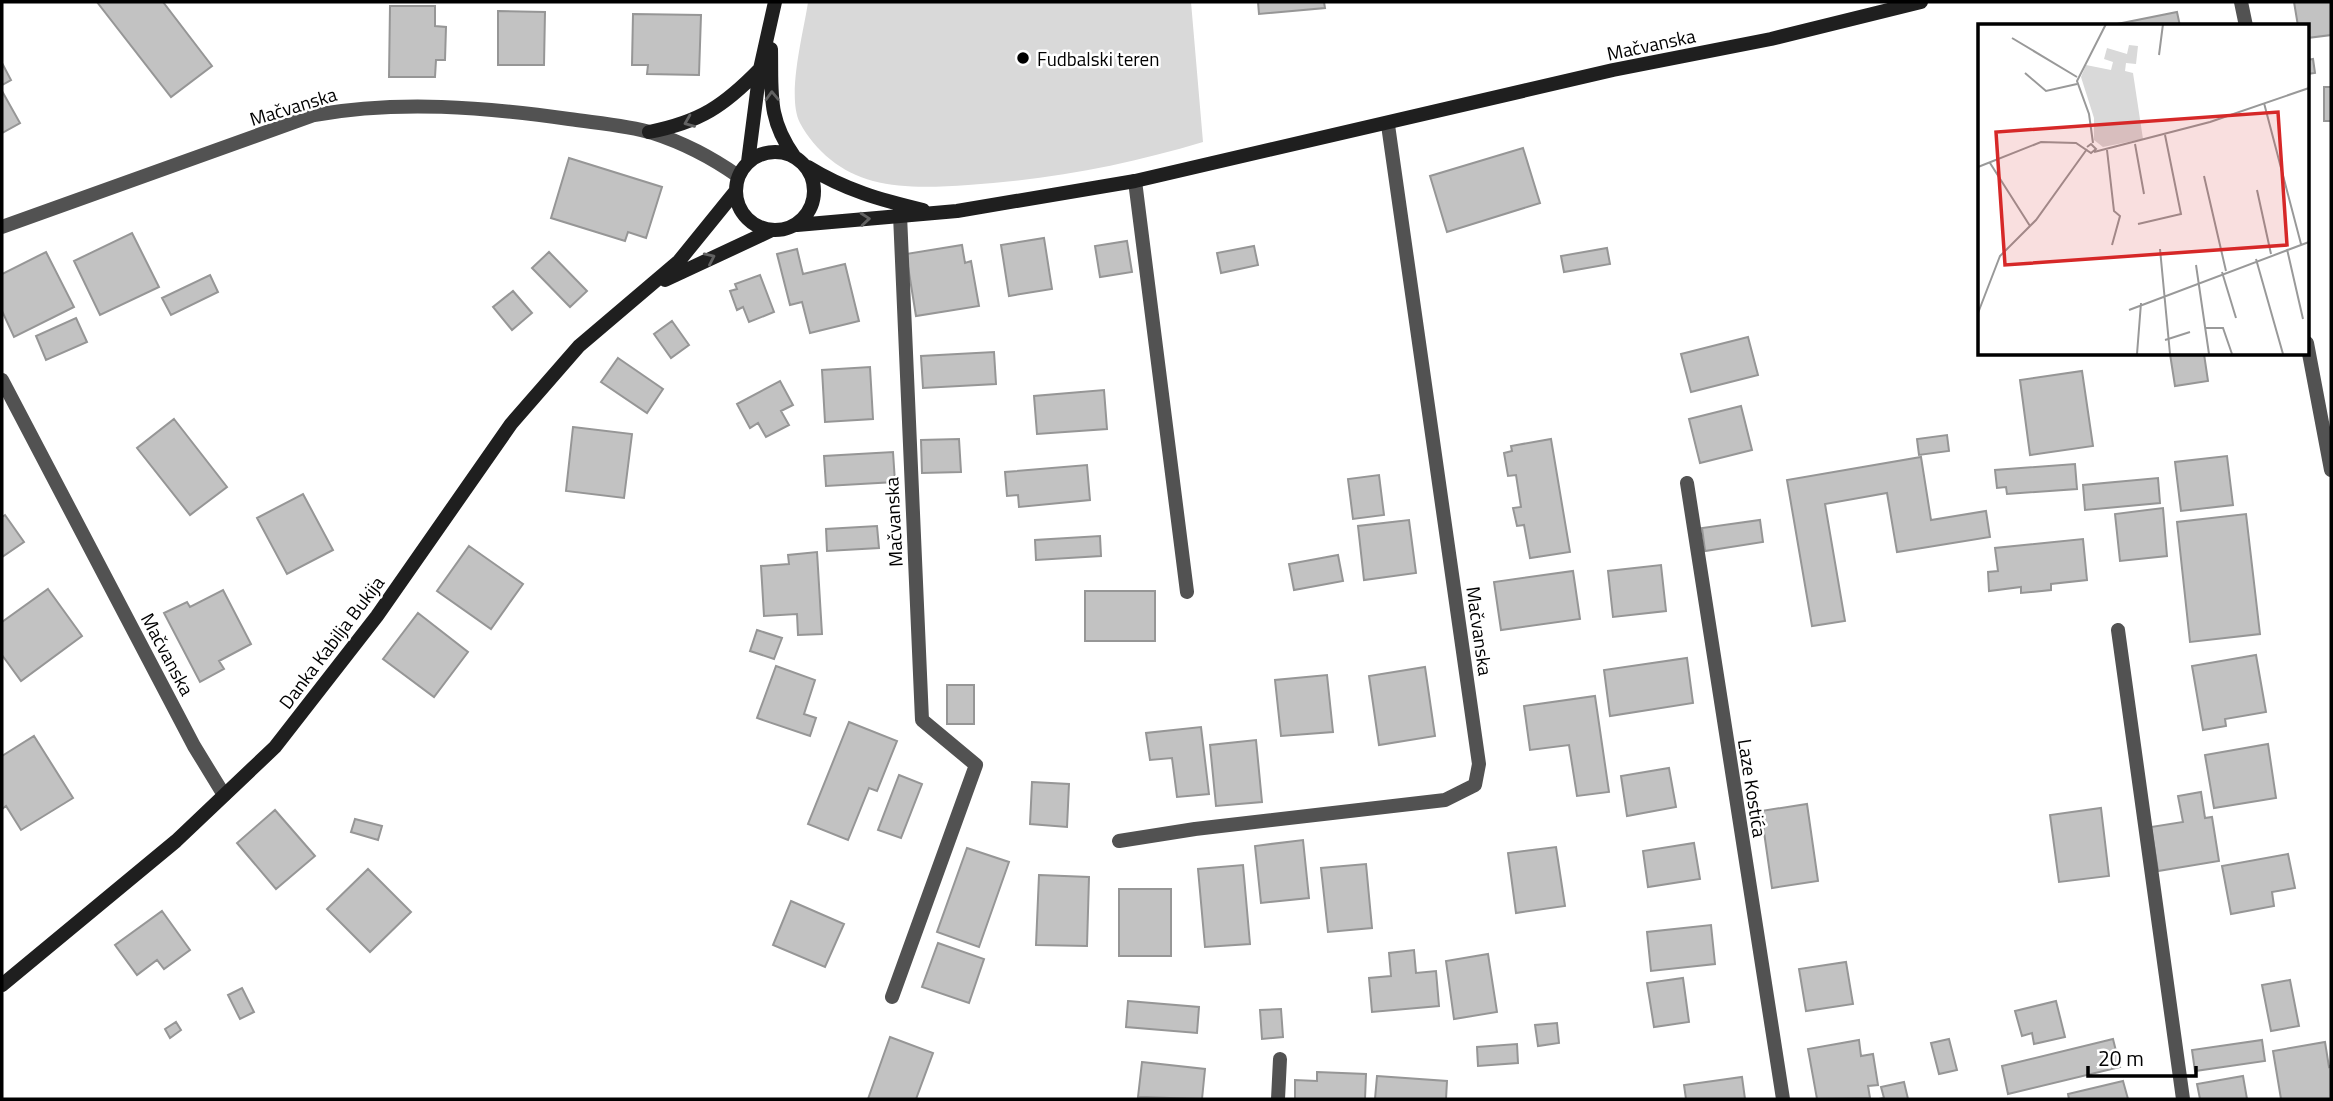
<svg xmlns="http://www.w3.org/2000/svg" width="2333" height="1101" viewBox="0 0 2333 1101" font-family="'Titillium Web',sans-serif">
	<rect width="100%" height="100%" fill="#fff"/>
	<!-- green -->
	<path fill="#d9d9d9" d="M808,2H1191L1203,142C1126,165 1049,180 968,185C937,187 903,189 873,181C842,173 815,151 800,123C786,96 804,31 808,2Z"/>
	<!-- building -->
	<path fill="#c2c2c2" stroke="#969696" stroke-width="2" d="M97,2H163L212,66L171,97Z
		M1258,2H1324L1325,8L1259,14Z
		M2294,2H2331V35L2307,38V26H2298Z
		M390,6H435V26L446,27L445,60H436L435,77H389Z
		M498,11L545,12L544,65H498Z
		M2177,12L2180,26H2118L2117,24Z
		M633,14L701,15L699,75L647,74L648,65H632Z
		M2313,59L2315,73L2307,74V60Z
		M2,63L11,80L2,85Z
		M2324,87H2331V121H2324Z
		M2,91L20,123L2,133Z
		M1523,148L1540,203L1447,232L1430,176Z
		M569,158L662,187L646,238L628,232L625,241L551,218Z
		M132,233L159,287L100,315L74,261Z
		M1044,238L1052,289L1009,296L1001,245Z
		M1127,241L1132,272L1100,277L1095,246Z
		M962,245L965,263L971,261L979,306L916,316L906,254Z
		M1254,246L1258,265L1221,273L1217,253Z
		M1607,248L1610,264L1564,272L1561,256Z
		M797,249L803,274L845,264L859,321L810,333L802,302L790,305L777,254Z
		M46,252L74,307L14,337L2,311V274Z
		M549,252L587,291L570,307L532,268Z
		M210,275L218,292L171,315L162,298Z
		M760,275L774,312L749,322L743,307L737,310L730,291L737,289L735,284Z
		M513,291L532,313L512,330L493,307Z
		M76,318L87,342L46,360L36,336Z
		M672,321L689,345L671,358L654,334Z
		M1748,337L1758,375L1691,392L1681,354Z
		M994,352L996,384L923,388L921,356Z
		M2170,354H2204L2208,381L2175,386Z
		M618,358L663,389L647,413L601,382Z
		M870,367L873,419L825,422L822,370Z
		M2082,371L2093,446L2030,455L2020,380Z
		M780,381L793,405L781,411L789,425L766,437L758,423L750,428L737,404Z
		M1104,390L1107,429L1037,434L1034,396Z
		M1741,406L1752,450L1700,463L1689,419Z
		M174,419L227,487L190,515L137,448Z
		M573,427L632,434L624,498L566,491Z
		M1947,435L1949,451L1919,455L1917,439Z
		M959,439L961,472L922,473L921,440Z
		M1551,439L1570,552L1530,558L1524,525L1517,526L1513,508L1521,507L1516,475L1508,476L1504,453L1512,451L1511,446Z
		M893,452L895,482L826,486L824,456Z
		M2227,456L2233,505L2181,511L2175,462Z
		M1921,457L1931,520L1986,511L1990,537L1897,552L1887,493L1825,504L1845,621L1812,626L1787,480Z
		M2075,464L2077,489L2007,494L2006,487L1997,488L1995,470Z
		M1087,465L1090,500L1019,507L1018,495L1007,496L1005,472Z
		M1379,475L1384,515L1353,519L1348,479Z
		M2158,478L2160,503L2085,510L2083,485Z
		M303,494L333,550L287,574L257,518Z
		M2163,508L2167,556L2120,561L2115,514Z
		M2246,514L2260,634L2190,642L2177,522Z
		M5,515L24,542L2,557V517Z
		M1409,520L1416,573L1364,580L1358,526Z
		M1760,520L1763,542L1705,551L1702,528Z
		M877,526L879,548L827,551L826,529Z
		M1100,536L1101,556L1036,560L1035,540Z
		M2083,539L2087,580L2051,584V590L2021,593V587L1989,591L1988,572L1998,571L1995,548Z
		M469,546L523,584L491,629L437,591Z
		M817,552L822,634L798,635L797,614L764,616L761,566L789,564L788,555Z
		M1338,555L1343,581L1294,590L1289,564Z
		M1661,565L1666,611L1613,617L1608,571Z
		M1573,571L1580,619L1501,630L1494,582Z
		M48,589L82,636L21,681L2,655V622Z
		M223,590L251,644L219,661L224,669L200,682L164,613L187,602L190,607Z
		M1085,591H1155V641H1085Z
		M418,613L468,652L434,697L383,659Z
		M757,630L782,638L774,659L750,651Z
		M2256,655L2266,712L2225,719L2226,726L2203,730L2192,666Z
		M1687,658L1693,703L1610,716L1604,670Z
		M776,666L815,680L804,714L816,718L810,736L757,718Z
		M1425,667L1435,736L1379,745L1369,676Z
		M1327,675L1333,732L1281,736L1275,680Z
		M947,685H974V724H947Z
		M1595,696L1609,792L1577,796L1569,745L1530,750L1524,706Z
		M849,722L897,741L877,791L869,788L848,840L808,824Z
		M1201,727L1209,794L1177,797L1172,758L1150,760L1146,733Z
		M34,736L73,798L21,830L6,806L2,809V756Z
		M1256,740L1262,802L1216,806L1210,745Z
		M2268,744L2276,798L2214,808L2205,755Z
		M1669,768L1676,807L1627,816L1621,776Z
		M899,775L922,784L901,838L878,830Z
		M1032,782L1069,784L1067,827L1030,824Z
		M2201,792L2205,818L2212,817L2219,861L2158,871L2151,827L2183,822L2178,796Z
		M1807,804L1818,881L1772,888L1761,811Z
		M2101,808L2109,876L2059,882L2050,815Z
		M275,810L315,856L276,889L237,843Z
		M355,819L382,826L378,840L351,832Z
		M1303,840L1309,898L1261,903L1255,846Z
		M1694,843L1700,879L1648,887L1643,851Z
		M1556,847L1565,906L1516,913L1508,853Z
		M967,848L1009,862L979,947L937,932Z
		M2288,854L2295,888L2272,892L2274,906L2231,914L2222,866Z
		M1366,864L1372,928L1328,932L1321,868Z
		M1243,865L1250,944L1205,947L1198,869Z
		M368,869L411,912L370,952L327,909Z
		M1039,875L1089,877L1087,946L1036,945Z
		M1119,889H1171V956H1119Z
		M791,901L844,924L825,967L773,945Z
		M162,911L190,950L164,969L157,960L137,975L115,945Z
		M1711,925L1715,964L1651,971L1647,932Z
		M938,943L984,959L969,1003L922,987Z
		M1414,950L1416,973L1436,971L1439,1006L1372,1012L1369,978L1391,976L1389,953Z
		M1488,954L1497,1012L1454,1019L1446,961Z
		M1846,962L1853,1004L1806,1011L1799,969Z
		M1683,978L1689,1022L1654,1027L1647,983Z
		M2290,980L2299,1026L2271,1031L2262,985Z
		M242,988L254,1012L240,1019L228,995Z
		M1128,1001L1199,1007L1197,1033L1126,1027Z
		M2056,1001L2065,1037L2034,1044L2032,1033L2022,1036L2015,1011Z
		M1281,1009L1283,1037L1262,1039L1260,1010Z
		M176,1022L181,1030L170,1038L165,1029Z
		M1557,1023L1559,1043L1538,1046L1535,1025Z
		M890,1037L933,1053L916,1099H868Z
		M1949,1039L1957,1070L1939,1074L1931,1043Z
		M2113,1039L2120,1067L2008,1094L2002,1066Z
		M1859,1040L1861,1056L1873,1054L1878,1085L1868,1086L1870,1098L1817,1099L1808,1049Z
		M2262,1040L2265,1061L2195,1071L2192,1050Z
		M2325,1042L2329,1067L2331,1066V1099H2281L2273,1051Z
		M1517,1044L1518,1063L1478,1066L1477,1047Z
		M1142,1062L1205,1069L1202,1099L1138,1097Z
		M1317,1072L1366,1074L1365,1099H1295V1080L1317,1081Z
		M1377,1076L1447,1081L1446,1099H1375Z
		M2243,1076L2247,1099H2200L2197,1084Z
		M1742,1077L1745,1099H1686L1684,1085Z
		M2123,1081L2128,1099H2069L2068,1094Z
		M1904,1082L1908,1099H1879L1884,1098L1881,1087Z"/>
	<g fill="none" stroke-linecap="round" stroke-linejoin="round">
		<!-- street -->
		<path stroke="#525252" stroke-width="14" d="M2241,2L2246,26
			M1135,181L1187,592
			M2,227L314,115C399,100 484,107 569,119C596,123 626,125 653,133C684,143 711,157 738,176
			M2307,343L2331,470
			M2,380L194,746L224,795
			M1687,483L1783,1099
			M2118,630L2183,1099
			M1119,841L1195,829L1445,800L1475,785L1479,764L1388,125
			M892,997L976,765L922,720L900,215
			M1278,1099L1280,1059"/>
		<!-- secondary -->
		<path stroke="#1f1f1f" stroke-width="14" d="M771,49C772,93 767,118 794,156
			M649,132C700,122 724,106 760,69
			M736 191a39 39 0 1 1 78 0a39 39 0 1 1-78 0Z
			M748,162L760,69L775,2
			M808,167C845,190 881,200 923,210
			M797,225L957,211L1135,181L1613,70L1771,39L1921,2
			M665,280L770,231
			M2,985L176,841L275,747L377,616L511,424L579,346L679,261L735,192"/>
	</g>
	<!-- one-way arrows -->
	<defs><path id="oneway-chevron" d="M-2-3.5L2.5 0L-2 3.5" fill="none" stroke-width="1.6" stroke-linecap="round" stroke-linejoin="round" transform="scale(1.75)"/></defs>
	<g stroke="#626262">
		<use href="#oneway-chevron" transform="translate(772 96) rotate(-92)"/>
		<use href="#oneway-chevron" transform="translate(689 122) rotate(158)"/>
		<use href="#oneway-chevron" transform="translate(865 219) rotate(-5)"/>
		<use href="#oneway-chevron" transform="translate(710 258) rotate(-25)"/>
	</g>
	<!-- markers -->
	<circle fill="#000" stroke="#fff" stroke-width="2.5" cx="1023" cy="58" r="7"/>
	<g text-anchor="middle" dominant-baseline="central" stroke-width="5" stroke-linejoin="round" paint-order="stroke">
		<!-- street labels -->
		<g font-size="19" fill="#000" stroke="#fff">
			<text transform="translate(1651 44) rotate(-12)">Mačvanska</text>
			<text transform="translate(293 106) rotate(-17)">Mačvanska</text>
			<text transform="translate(893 522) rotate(-93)">Mačvanska</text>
			<text transform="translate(1480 631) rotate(82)">Mačvanska</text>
			<text transform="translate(331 642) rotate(-53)">Danka Kabilja Bukija</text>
			<text transform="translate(168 654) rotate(62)">Mačvanska</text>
			<text transform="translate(1753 788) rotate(81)">Laze Kostića</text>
		</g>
		<!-- poi labels -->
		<g font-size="19" fill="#000" stroke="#fff" text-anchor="start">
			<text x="1037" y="58">Fudbalski teren</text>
		</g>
	</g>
	<!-- overview -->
	<g transform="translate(1978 24)">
		<rect width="331" height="331" fill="#fff"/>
		<path d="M151,21L160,22L158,40L148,39L147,47L155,49L165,115L125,123L116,116V94L103,53L108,41L133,46L135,38L126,35L129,24L149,30Z" fill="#d9d9d9"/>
		<path fill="none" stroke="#999" stroke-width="2" d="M34,14L99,53M181,31L185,0M47,49L68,67L99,60M286,79L323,220M115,119L111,90L99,57L128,0M157,120L166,170M129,126L136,187L142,192L134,221M116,128L232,98L331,64M12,139L52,202M0,143L63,118L98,119L113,129L118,125L113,120L109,123M226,152L248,247M279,166L293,230M160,200L203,190L187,111M182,225L192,330M309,225L325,295M278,235L305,330M218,241L231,330M244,248L258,294M151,286L331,218M0,289L22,232L58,196L109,125M227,304H245L254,330M187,316L212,308M159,330L163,279"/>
		<path fill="#d62828" fill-opacity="0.15" stroke="#d62828" stroke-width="3.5" d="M300,88L309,221L27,241L18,108Z"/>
		<rect width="331" height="331" fill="none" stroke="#000" stroke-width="3.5"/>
	</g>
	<!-- border -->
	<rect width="2333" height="1101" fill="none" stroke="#000000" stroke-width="7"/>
	<!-- scale -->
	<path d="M2088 1066v10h108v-10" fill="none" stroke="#000000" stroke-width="3.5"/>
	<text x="2098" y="1066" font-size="21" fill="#000000" stroke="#ffffff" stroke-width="5" paint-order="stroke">20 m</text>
</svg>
